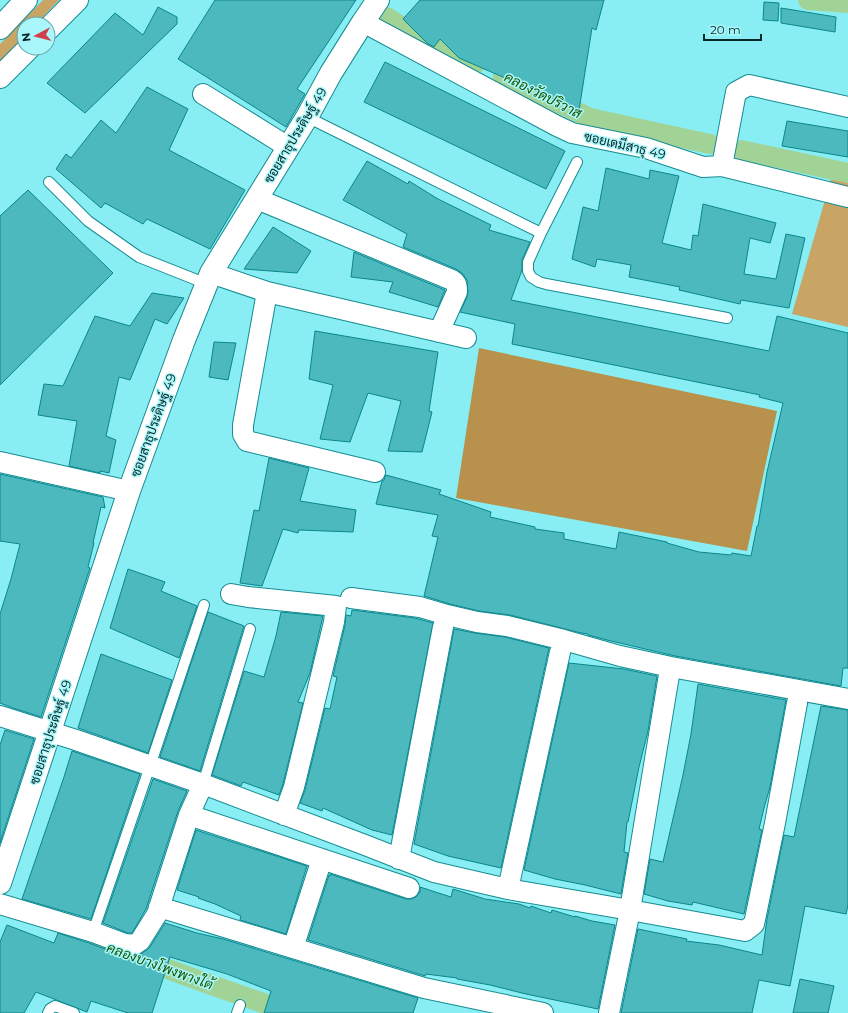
<svg xmlns="http://www.w3.org/2000/svg" width="848" height="1013" viewBox="0 0 848 1013" font-family="Montserrat,Sarabun,sans-serif">
	<rect width="100%" height="100%" fill="#89eef3"/>
	<!-- green -->
	<path fill="#c8a465" d="M43,0H59L36,24H24V37L0,62V44Z
		M831,179L848,182V327L792,314Z"/>
	<!-- forest -->
	<path fill="#b8914d" d="M479,348L777,411L747,551L456,498Z"/>
	<g fill="none" stroke-linecap="round" stroke-linejoin="round">
		<!-- canal -->
		<path stroke="#a1d396" stroke-width="20" d="M808,0L848,3
			M387,17L399,25L476,63
			M503,76L590,118L710,144
			M741,150L848,173
			M101,945L220,988L291,1013"/>
	</g>
	<!-- building -->
	<path fill="#4cb9be" stroke="#09878d" d="M215,0H356L297,89L305,94L286,127L178,59Z
		M420,0H604L596,30L592,28L579,110L459,58L440,39L434,47L427,43L403,19Z
		M764,2L779,3L778,21L763,20Z
		M158,7L177,17V24L85,113L47,83L115,13L143,35Z
		M781,8L836,17L835,32L781,23Z
		M385,62L565,151L546,189L364,102Z
		M147,87L188,109L169,150L245,190L210,249L147,219L143,224L105,203L101,208L56,169L66,154L71,158L101,120L116,133Z
		M787,121L848,131V157L782,146Z
		M367,161L408,184L409,181L438,199L491,225L489,230L530,242L522,260V270L511,300L769,351L777,316L848,333V668H843L841,686L675,656L607,640L588,635V634L581,633L510,615L479,611L450,604L424,596L438,537L432,536L438,515L376,504L382,481L384,480L386,475L441,490L439,494L491,512L490,517L535,527V529L564,533V539L616,549L619,532L667,542V543L699,552L731,555L732,553L751,556L757,526H758L767,472L783,403L759,397L760,395L512,344L515,324L460,312L467,297L468,292L467,280L462,273L456,269L403,247L407,234L343,200Z
		M606,168L649,179L650,170L679,176L662,243L691,250L693,235L698,236L703,204L776,223L770,243L750,238L744,274L776,279L786,234L805,238L789,308L741,300L740,304L679,290L680,287L629,277L631,265L597,259L595,267L572,259L583,207L598,211Z
		M28,190L113,273L0,385V216Z
		M273,227L311,251L297,273L244,269Z
		M354,252L445,290L438,307L389,292L393,282L351,277Z
		M152,293L184,298L167,324L155,319L130,380L119,377L106,436L116,440L109,473L100,471V473L69,466L77,421L38,415L44,384L63,386L95,316L130,326Z
		M315,331L438,352L429,411L432,412L422,452L388,451L401,401L368,393L350,442L320,439L333,385L309,379Z
		M214,342L236,343L228,380L209,377Z
		M269,458L309,468L300,501L356,510L353,532L299,530L298,533L283,529L262,586L240,583L254,510L259,511Z
		M0,474L103,497L105,508L101,507L93,543H94L88,567L90,568L41,717L13,708L0,703V614L11,579L20,544L0,541Z
		M128,569L165,582L161,591L197,606L179,658L110,628Z
		M352,610L415,618L433,623L392,835L372,830L323,808L322,811L300,803L305,790L325,708L330,709L337,677L333,676L345,625L346,615L351,616Z
		M208,612L244,626L200,771L160,757Z
		M281,612L323,616L310,673L298,702L303,703L283,784L279,795L243,782L241,786L212,775L244,671L264,677L276,636Z
		M454,629L475,633L505,637L549,648L501,868L448,856L414,844Z
		M101,654L172,680L148,753L78,728Z
		M569,663L624,669L657,676L648,731L639,767L628,822H627L624,852L628,853L621,894L585,885L555,879L524,870Z
		M698,684L786,700L770,787L764,808L759,829L762,830L744,914L693,902L692,905L668,901L644,894L650,859L663,862L683,775L691,734Z
		M821,706L848,710V905L846,914L805,906L790,986L759,980L752,1013H621L638,929L687,939L686,941L719,945L762,955L767,919L784,835L794,837Z
		M5,730L34,739L0,843V745Z
		M72,751L140,774L91,919L22,899L64,777Z
		M153,779L187,791L178,811L146,909L132,933H128L103,923Z
		M196,830L307,866L286,934L240,920L241,916L215,904L198,898L199,897L177,890Z
		M330,874L406,899H411L416,897L420,892V887L451,897L453,889L485,899L519,904L530,908L531,906L551,913L552,910L575,917V916L592,921L615,925L598,1009L526,994L490,985L457,979V978L426,974L425,976L308,940L329,875L330,876Z
		M165,923L197,933L223,939L418,998L413,1013H264L271,991L227,974L170,957L152,1013H128L91,1001L87,1012L36,992L24,1013H0V942L7,925L54,943L58,933L89,943L121,955L133,956L140,955L150,947Z
		M800,979L834,986L828,1013H793Z"/>
	<g fill="none" stroke-linecap="round" stroke-linejoin="round">
		<defs>
			<path id="service" d="M307,117L541,233
				M577,162L541,233L528,262V271L531,277L539,282L546,284L727,318
				M49,182L88,221L139,257L207,284
				M203,784L250,629
				M93,932L150,766L204,605
				M48,1013L50,1009L55,1006L74,1013
				M237,1013L240,1005"/>
			<path id="minor" d="M363,22L557,126L572,133L646,148L703,167L722,166L736,92L749,85L848,107
				M203,94L288,147
				M722,166L848,197
				M257,199L452,280C457,283 457,286 457,292L439,332
				M211,273L267,292L466,338
				M267,292L243,425V434L247,441L375,472
				M0,462L129,491
				M231,594L248,597L336,606L334,622L294,787L284,815
				M351,598L420,607L447,615L477,622L507,626L564,640L620,656L671,667L848,699
				M0,716L76,740L203,784L365,845L434,872L508,889L630,910L745,931L754,924L775,823L797,703
				M189,815L409,888
				M399,859L443,627
				M508,889L560,652
				M0,904L93,932L125,944L134,945L140,941L157,914L189,815L203,784
				M159,907L424,988L543,1013
				M293,948L322,859
				M609,1013L630,910L669,675"/>
			<path id="tertiary" d="M0,883L129,491L184,340L211,273L307,117L331,73L363,22L378,0"/>
			<path id="secondary" d="M0,28L26,0
				M48,29L77,0
				M0,77L29,48"/>
		</defs>
		<!-- service casing -->
		<use href="#service" stroke="#168c92" stroke-width="12"/>
		<!-- minor casing -->
		<use href="#minor" stroke="#168c92" stroke-width="22"/>
		<!-- tertiary casing -->
		<use href="#tertiary" stroke="#168c92" stroke-width="24"/>
		<!-- secondary casing -->
		<use href="#secondary" stroke="#168c92" stroke-width="24"/>
		<!-- service -->
		<use href="#service" stroke="#fff" stroke-width="10"/>
		<!-- minor -->
		<use href="#minor" stroke="#fff" stroke-width="20"/>
		<!-- tertiary -->
		<use href="#tertiary" stroke="#fff" stroke-width="22"/>
		<!-- secondary -->
		<use href="#secondary" stroke="#fff" stroke-width="22"/>
	</g>
	<g text-anchor="middle" dominant-baseline="central" stroke-width="3" stroke-linejoin="round" paint-order="stroke">
		<!-- street labels -->
		<g font-size="13" fill="#052728" stroke="#aaf7fb">
			<text transform="translate(295 135) rotate(-59)">ซอยสาธุประดิษฐ์ 49</text>
			<text transform="translate(625 145) rotate(13)">ซอยเดมีสาธุ 49</text>
			<text transform="translate(153 425) rotate(-70)">ซอยสาธุประดิษฐ์ 49</text>
			<text transform="translate(50 732) rotate(-72)">ซอยสาธุประดิษฐ์ 49</text>
		</g>
		<!-- water labels -->
		<g font-size="14" font-style="italic" fill="#155600" stroke="#aaf7fb">
			<text transform="translate(543 95) rotate(27)">คลองวัดปริวาส</text>
			<text transform="translate(160 966) rotate(20)">คลองบางโพงพางใต้</text>
		</g>
	</g>
	<!-- north arrow -->
	<g transform="translate(36 36) rotate(263)"><circle r="19" fill="#aaf7fb" stroke="#68a4a7"/>
	<path d="M0-3L7 15L0 10L-7 15Z" fill="#cf3f4c"/>
	<text y="-6" font-size="11" font-weight="bold" text-anchor="middle" fill="#052728">N</text>
	</g>
	<!-- scale -->
	<path d="M704 34v6h57v-6" fill="none" stroke="#052728" stroke-width="2"/>
	<text x="710" y="34" font-size="12" fill="#052728" stroke="#aaf7fb" stroke-width="3" paint-order="stroke">20 m</text>
</svg>
